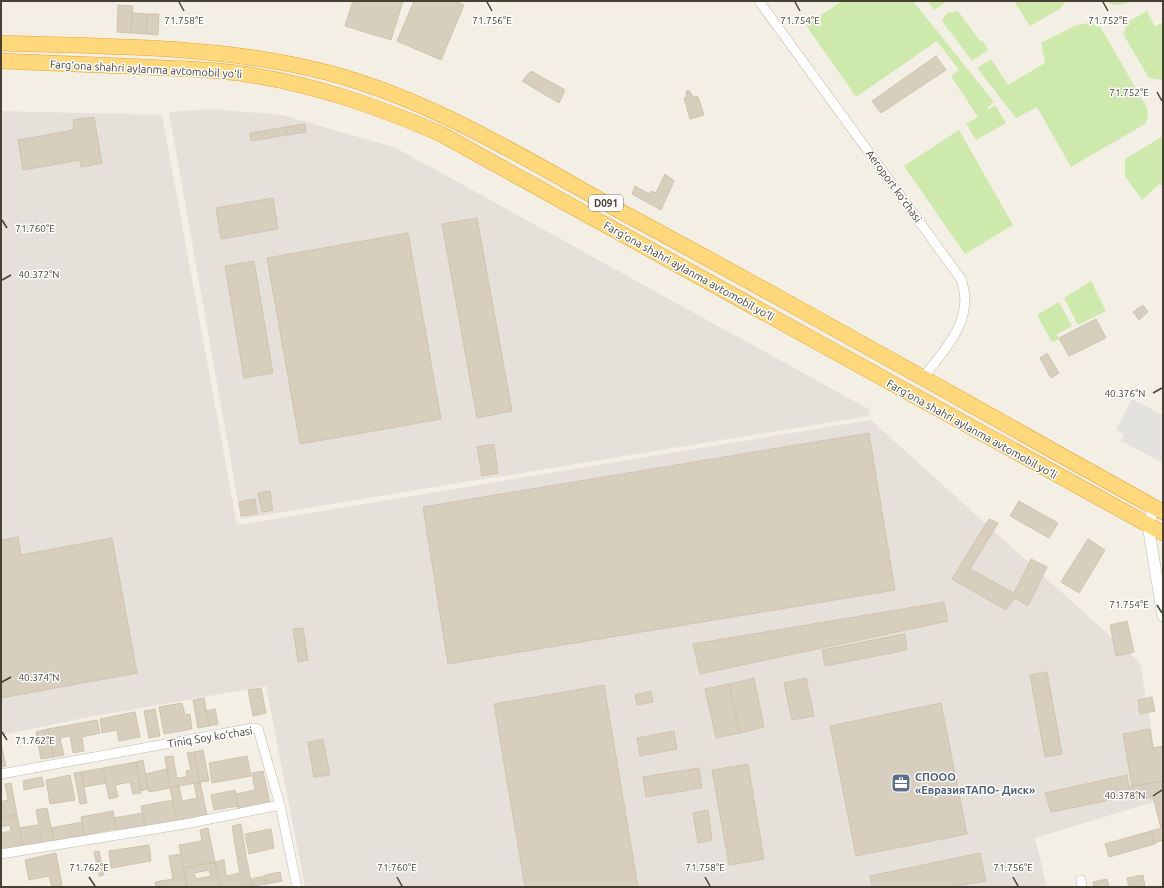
<svg xmlns="http://www.w3.org/2000/svg" width="1164" height="888" viewBox="0 0 1164 888" font-family="Ubuntu,sans-serif">
	<rect width="100%" height="100%" fill="#f3efe5"/>
	<!-- industrial -->
	<path fill="#e5e1da" d="M210,109L283,115L396,148L870,410L868,416L241,519L169,112Z
		M1,111L162,115L237,525L871,420L1140,663L1163,799L1035,838L1047,887H305L266,686L89,717L1,735Z"/>
	<!-- green -->
	<path fill="#cde9ac" d="M842,1H913L994,102L987,108L988,110L995,105L1006,123L976,140L966,124L978,117L951,76L959,70L937,41L856,97L806,25Z
		M927,1H947L934,10Z
		M1014,1H1066L1060,9L1030,26Z
		M1105,1H1131C1122,6 1114,7 1105,1Z
		M958,11L980,41L982,40L988,50L972,61L942,21L947,13Z
		M1147,11L1155,27L1163,22V80L1149,78L1123,34L1128,22Z
		M1091,23L1098,27L1100,26L1147,108L1148,116L1145,124L1071,167L1037,107L1016,118L977,68L991,59L1008,85L1045,63L1041,43L1076,25Z
		M959,130L1013,225L965,254L904,166Z
		M1163,136V186L1159,184L1142,200L1125,176V159Z
		M1091,281L1106,311L1078,325L1064,298Z
		M1059,302L1072,326L1057,334L1059,339L1052,342L1037,315Z"/>
	<!-- parking -->
	<path fill="#e4e2de" d="M1132,399L1163,415V463L1121,441L1124,434L1116,430Z"/>
	<!-- building -->
	<path fill="#d8cebd" stroke="#d0c4ad" fill-rule="evenodd" d="M353,1H403L391,40L345,26Z
		M414,1H455L464,5L441,60L397,41Z
		M118,5L133,6L131,33L117,32Z
		M133,13L147,14L146,34L131,33Z
		M147,14H159L158,35L146,34Z
		M936,56L946,70L881,113L872,101Z
		M531,71L565,90L559,103L522,81Z
		M686,91H690L692,96L698,97L704,115L690,119L684,98L687,97Z
		M94,117L102,163L81,167L80,160L23,170L18,140L74,130L73,120Z
		M305,124L306,132L287,135L286,127Z
		M286,127L287,135L251,141L250,133Z
		M665,174L674,181L661,210L632,194L635,186L649,194L651,191L656,193Z
		M273,198L278,229L221,239L216,208Z
		M477,218L512,411L477,418L442,224Z
		M408,233L441,419L300,444L267,258Z
		M254,261L273,373L244,378L225,266Z
		M1143,305L1148,312L1139,320L1133,312Z
		M1096,319L1106,338L1069,356L1059,338Z
		M1047,353L1059,373L1051,378L1040,358Z
		M869,433L895,590L448,664L423,507Z
		M494,444L498,473L482,476L477,447Z
		M270,491L273,510L262,512L258,493Z
		M255,499L257,514L241,516L239,502Z
		M1019,501L1058,523L1049,538L1010,516Z
		M989,519L998,523L970,569L1014,593L1031,559L1047,567L1028,606L1015,598L1006,610L952,579Z
		M18,537L21,555L112,538L137,673L1,698V540Z
		M1088,539L1105,550L1079,593L1061,582Z
		M944,602L948,621L700,674L693,644Z
		M1127,621L1134,652L1116,656L1110,625Z
		M303,628L308,660L298,662L293,629Z
		M905,634L907,650L825,666L822,650Z
		M1047,672L1062,754L1045,757L1030,675Z
		M754,678L764,727L740,733L729,684Z
		M806,678L814,716L792,720L784,683Z
		M729,684L740,733L716,738L705,689Z
		M604,685L638,887H525L494,704Z
		M261,688L266,713L253,716L248,690Z
		M651,691L653,702L637,705L635,695Z
		M1152,697L1155,711L1140,714L1138,700Z
		M204,698L209,726L198,728L193,700Z
		M182,703L185,715L190,714L192,729L164,734L159,707Z
		M941,703L967,834L856,856L830,726Z
		M155,709L160,736L149,738L144,711Z
		M215,709L218,724L209,726L206,711Z
		M135,712L140,737L119,741L117,730L102,733L100,719Z
		M97,720L100,733L82,737L84,751L73,753L70,736L60,738L64,755L54,757L48,729Z
		M48,729L54,757L41,759L36,732Z
		M1150,729L1153,748L1163,746V781L1132,786L1123,734Z
		M674,731L677,749L640,756L637,738Z
		M323,739L330,775L314,777L308,742Z
		M1,743L6,766L1,767Z
		M203,750L209,781L200,782L194,752Z
		M194,752L200,782L170,788L165,757L173,756L177,778L187,777L186,771L191,770L187,753Z
		M247,756L251,776L212,783L209,763Z
		M143,760L148,789L141,791L136,762Z
		M136,762L141,793L133,794L130,782L115,785L118,797L109,799L103,768Z
		M748,764L764,859L729,865L712,770Z
		M103,768L106,783L84,787L81,772Z
		M699,768L702,788L646,797L643,777Z
		M167,769L170,788L149,792L145,774Z
		M263,771L270,803L238,809L236,794L255,790L252,773Z
		M81,772L87,803L80,804L74,773Z
		M70,775L75,800L50,804L46,780Z
		M1127,775L1130,796L1051,812L1045,793Z
		M42,777L44,786L24,790L23,781Z
		M1163,781V840L1154,843L1151,831L1161,828L1153,797L1131,800L1129,787Z
		M200,782L207,815L177,821L170,788L179,786L182,801L197,798L194,784Z
		M11,783L17,815L1,818V802L8,800L5,784Z
		M235,790L238,806L214,810L211,795Z
		M173,800L177,821L145,827L141,806Z
		M47,808L54,841L42,843L36,810Z
		M708,810L712,840L698,843L693,813Z
		M113,811L116,829L84,835L81,817Z
		M143,813L145,825L116,831L114,818Z
		M17,815L23,847L1,851V833L11,831L10,825L1,827V818Z
		M82,822L84,835L54,841L51,828Z
		M241,824L246,855L237,857L232,826Z
		M37,825L42,843L23,847L19,828Z
		M208,828L215,862L184,868L179,845L202,841L200,830Z
		M271,829L274,848L249,854L245,834Z
		M1151,831L1155,844L1109,857L1105,844Z
		M149,845L151,861L111,868L109,851Z
		M99,851L104,875L99,876L94,852Z
		M56,853L62,885L52,887L49,876L29,880L25,860Z
		M980,853L986,881L951,887H872L870,876Z
		M181,854L187,887H156L155,882L173,879L169,856Z
		M246,856L252,886L220,887L215,862L224,860L226,876L240,873L237,858Z
		M215,862L220,887H187L184,868ZM209,870L211,876L196,879L194,873Z
		M280,872L282,881L267,884L265,875Z
		M1143,875L1145,887H1129L1127,878Z
		M265,876L267,884L252,886L250,879Z
		M1107,879L1109,887H1094L1093,882Z"/>
	<g fill="none" stroke-linecap="round" stroke-linejoin="round">
		<defs>
			<path id="minor" d="M759,1L961,279C976,319 945,349 922,379
				M1,774L253,728L258,729L280,805L297,887
				M1,854L185,824L280,805
				M1081,880L1082,887"/>
			<path id="tertiary" d="M1154,507L1148,525L1163,616"/>
			<path id="trunk" d="M1,43C105,47 211,45 313,69C427,95 530,162 631,217C810,313 986,414 1163,512
				M1,61C49,63 98,65 146,67C181,69 217,69 251,75C319,86 379,107 441,134L1163,533"/>
		</defs>
		<!-- minor casing -->
		<use href="#minor" stroke="#c2baab" stroke-width="10"/>
		<!-- tertiary casing -->
		<use href="#tertiary" stroke="#c2baab" stroke-width="12"/>
		<!-- trunk casing -->
		<use href="#trunk" stroke="#e3a530" stroke-width="16"/>
		<!-- minor -->
		<use href="#minor" stroke="#fff" stroke-width="9"/>
		<!-- tertiary -->
		<use href="#tertiary" stroke="#fff" stroke-width="11"/>
		<!-- trunk -->
		<use href="#trunk" stroke="#ffd87c" stroke-width="15"/>
	</g>
	<!-- ticks -->
	<path fill="none" stroke="#464035" stroke-width="1.5" d="M179,2L184,11M487,2L492,11M795,2L800,11M1103,2L1108,11M1157,92L1162,101M2,220L7,228M2,280L11,275M1153,393L1162,388M1157,605L1162,613M2,682L11,677M2,732L7,740M1153,796L1162,790M89,877L95,886M397,877L402,886M705,877L710,886M1013,877L1018,886"/>
	<!-- icons -->
	<defs>
		<symbol id="office-square" viewBox="-11 -11 22 22"><rect x="-9" y="-9" width="18" height="18" rx="4" fill="#5c6f8a" stroke="#fff"/><path d="M-6-3h4V-5.5h4V-3h4V5H-6ZM-1-4.5V-3h2v-1.5ZM-6 0V1H6V0Z" fill="#fff"/></symbol>
	</defs>
	<g fill-rule="evenodd">
		<use href="#office-square" x="890" y="772" width="22" height="22"/>
	</g>
	<g text-anchor="middle" dominant-baseline="central" stroke-width="3" stroke-linejoin="round" paint-order="stroke">
		<!-- shield labels -->
		<rect fill="#fff" stroke="#7e7972" stroke-width="1" x="589" y="195" width="34" height="16" rx="3"/>
		<g font-size="10" font-weight="bold" fill="#464035">
			<text x="606" y="203">D091</text>
		</g>
		<!-- street labels -->
		<g font-size="11" fill="#464035" stroke="#fff">
			<text transform="translate(146 69) rotate(3)">Fargʻona shahri aylanma avtomobil yoʻli</text>
			<text transform="translate(894 186) rotate(54)">Aeroport koʻchasi</text>
			<text transform="translate(689 271) rotate(29)">Fargʻona shahri aylanma avtomobil yoʻli</text>
			<text transform="translate(972 429) rotate(29)">Fargʻona shahri aylanma avtomobil yoʻli</text>
			<text transform="translate(210 737) rotate(-9)">Tiniq Soy koʻchasi</text>
		</g>
		<!-- service labels -->
		<g font-size="11" font-weight="bold" fill="#4e5e75" stroke="#fff" text-anchor="start">
			<text x="915" y="777">СПООО<tspan x="915" dy="13">«ЕвразияТАПО- Диск»</tspan></text>
		</g>
	</g>
	<g font-size="10" text-anchor="middle" fill="#464035" stroke="#fff" stroke-width="3" stroke-linejoin="round" paint-order="stroke">
		<text x="1108" y="24">71.752°E</text>
		<text x="184" y="24">71.758°E</text>
		<text x="492" y="24">71.756°E</text>
		<text x="800" y="24">71.754°E</text>
		<text x="1129" y="96">71.752°E</text>
		<text x="35" y="232">71.760°E</text>
		<text x="39" y="278">40.372°N</text>
		<text x="1125" y="397">40.376°N</text>
		<text x="1129" y="608">71.754°E</text>
		<text x="39" y="681">40.374°N</text>
		<text x="35" y="744">71.762°E</text>
		<text x="1125" y="799">40.378°N</text>
		<text x="89" y="871">71.762°E</text>
		<text x="397" y="871">71.760°E</text>
		<text x="705" y="871">71.758°E</text>
		<text x="1013" y="871">71.756°E</text>
	</g>
	<!-- border -->
	<rect width="1164" height="888" fill="none" stroke="#464035" stroke-width="4"/>
</svg>
